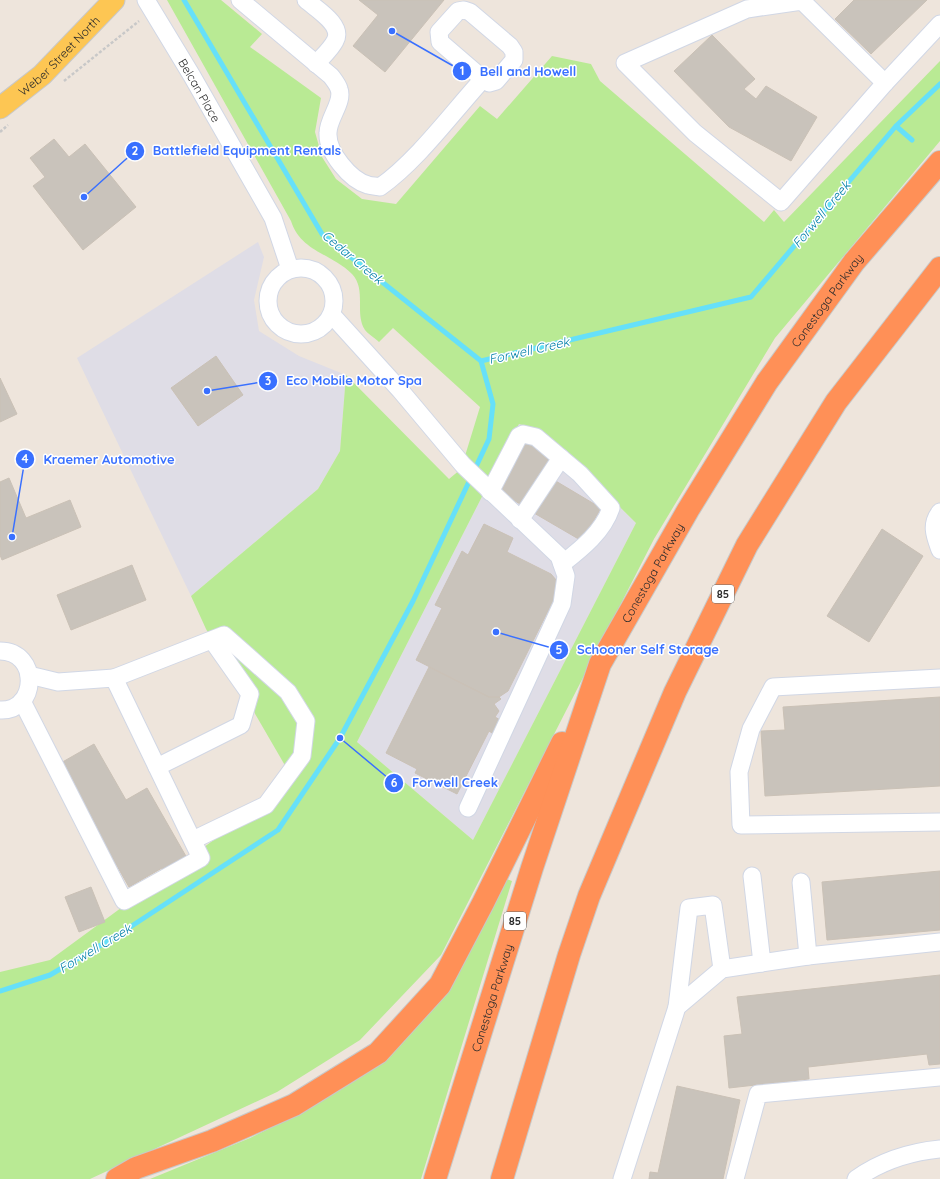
<svg xmlns="http://www.w3.org/2000/svg" width="940" height="1179" viewBox="0 0 940 1179" font-family="Quicksand,sans-serif">
	<rect width="100%" height="100%" fill="#eee5dc"/>
	<!-- industrial -->
	<path fill="#dfdde6" d="M258,242L264,257L254,300L259,331L299,356L346,375L340,451L318,489L191,596L77,358Z
		M519,424L544,432L636,523L473,840L357,742Z"/>
	<!-- green -->
	<path fill="#b9ea94" fill-rule="evenodd" d="M167,0H221L262,34L250,47L321,98L315,132L322,157L336,179L362,199L396,204L480,106L497,119L552,56L591,64L600,81L764,222L774,210L784,222L940,61V141L775,338L654,539L441,955L360,1040L277,1092L90,1179H0V972L50,960L294,781L206,629L191,596L318,489L340,451L346,375L449,479L461,469L480,407L393,328L379,342C375,338 368,334 365,330C354,313 367,290 352,274C331,253 301,252 291,221ZM519,424L544,432L636,523L473,840L357,742Z
		M504,878L512,881L421,1179H150L250,1138L305,1111L375,1064L434,1008L454,975Z"/>
	<g fill="none" stroke-linecap="round" stroke-linejoin="round">
		<!-- stream -->
		<path stroke="#66e0f9" stroke-width="5" d="M184,0L322,234L481,361
			M896,126L912,140
			M481,361L751,297L896,126L940,84
			M0,991L50,975L118,935L278,830L340,738L413,601L489,439L493,404L481,361"/>
	</g>
	<!-- building -->
	<path fill="#c9c3bb" stroke="#cac1b6" d="M359,0H444L385,72L353,46L378,15Z
		M854,0H927L871,54L835,19Z
		M712,35L755,79L744,89L756,99L766,86L817,117L791,161L729,127L674,71Z
		M54,139L69,157L85,144L136,207L83,250L33,186L45,177L30,158Z
		M216,356L243,395L198,426L171,388Z
		M0,378L17,414L0,422Z
		M525,441L551,456L522,505L497,491Z
		M9,478L26,518L70,500L81,527L2,560L0,555V482Z
		M554,480L601,508L582,541L534,513Z
		M484,524L513,538L507,552L551,574L557,581V593L508,691L499,697H489L416,660L442,608L435,605L462,551L468,555Z
		M882,529L923,556L869,642L827,616Z
		M132,565L146,600L71,630L57,595Z
		M429,667L489,697H499L501,699L494,704L499,711L495,717L502,721L495,735L489,731L457,794L415,773L417,769L386,753Z
		M940,697V786L765,796L761,731L785,730L783,707Z
		M94,744L126,800L147,788L187,858L164,871L162,868L129,887L59,764Z
		M940,871V930L827,940L822,882Z
		M91,887L105,922L79,932L65,897Z
		M940,975V1064L929,1065L927,1054L808,1067L809,1079L729,1088L724,1036L742,1034L737,997Z
		M677,1086L740,1100L723,1179H649L650,1172L658,1173Z"/>
	<g fill="none" stroke-linecap="round" stroke-linejoin="round">
		<defs>
			<g id="minor">
				<path id="s1" d="M146,0L192,76L273,218L290,269"/>
				<path d="M240,0L331,76C334,80 338,85 339,89C344,102 328,118 328,133C327,152 350,180 368,185C371,186 376,186 380,187C417,161 452,113 483,79"/>
				<path d="M306,0C316,9 344,25 335,41C331,49 322,57 316,64"/>
				<path d="M802,1L885,83L781,202L695,133L625,63L747,9Z"/>
				<path d="M464,10L470,12L510,46L514,52V60L496,81L489,83L483,79L440,42L439,32L458,11Z"/>
				<path d="M885,83L940,24"/>
				<circle cx="301" cy="301" r="33"/>
				<path d="M332,315L400,390L463,465L559,556L566,576L562,604L468,808"/>
				<path d="M490,492L519,436L523,434L536,437L580,474L611,508C603,532 581,549 562,564"/>
				<path d="M940,512C930,525 935,536 940,550"/>
				<path d="M520,520L561,458"/>
				<path d="M0,651C40,651 38,712 0,710"/>
				<path d="M114,678L224,635L288,692L306,721L302,756L266,805L193,840"/>
				<path d="M940,678L773,687L751,729L739,772L741,825L940,822"/>
				<path d="M22,701L124,901L201,858L114,678L58,682L29,675"/>
				<path d="M157,767L241,725L250,694L212,640"/>
				<path d="M752,876L762,963"/>
				<path d="M801,882L808,956"/>
				<path d="M677,1007L689,908L713,905L722,969"/>
				<path d="M622,1179L677,1007L722,969L808,956L940,942"/>
				<path d="M735,1179L758,1094L940,1077"/>
				<path d="M856,1179C881,1161 910,1152 940,1149"/>
			</g>
			<g id="major">
				<path id="s2" d="M0,108L42,75L114,0"/>
			</g>
			<g id="highway">
				<path d="M117,1179L136,1168L212,1141L294,1105L378,1053L440,985L483,903L562,743"/>
				<path id="s3" d="M435,1179L532,868L600,664L688,510L767,382L854,262L940,162"/>
				<path d="M502,1179L569,955L589,896L675,692L747,545L836,402L940,268"/>
			</g>
		</defs>
		<!-- minor casing -->
		<use href="#minor" stroke="#d1d7e5" stroke-width="19"/>
		<!-- major casing -->
		<use href="#major" stroke="#c8c8c8" stroke-width="23"/>
		<!-- highway casing -->
		<use href="#highway" stroke="#c8c8c8" stroke-width="24"/>
		<!-- path -->
		<path stroke="#c8c8c8" stroke-width="2.5" stroke-dasharray="3 2" stroke-linecap="butt" d="M64,81L139,21
			M0,132L8,125"/>
		<!-- minor -->
		<use href="#minor" stroke="#fff" stroke-width="17"/>
		<!-- major -->
		<use href="#major" stroke="#fdc653" stroke-width="21"/>
		<!-- highway -->
		<use href="#highway" stroke="#ff9057" stroke-width="22"/>
	</g>
	<g text-anchor="middle" dominant-baseline="central" stroke-width="3" stroke-linejoin="round" paint-order="stroke">
		<!-- shield labels -->
		<g fill="#fff" stroke="#6b6b6b" stroke-width="1">
			<rect x="712" y="585" width="22" height="18" rx="3"/>
			<rect x="504" y="912" width="22" height="18" rx="3"/>
		</g>
		<g font-size="11" font-weight="bold" fill="#2b2b2b">
			<text x="723" y="594">85</text>
			<text x="515" y="921">85</text>
		</g>
		<!-- street labels -->
		<g font-size="12" fill="#2b2b2b" stroke="#fff">
			<text stroke="none"><textPath href="#s2" startOffset="79">Weber Street North</textPath></text>
			<text stroke="none"><textPath href="#s1" startOffset="105">Belcan Place</textPath></text>
			<text stroke="none"><textPath href="#s3" startOffset="970">Conestoga Parkway</textPath></text>
			<text stroke="none"><textPath href="#s3" startOffset="646">Conestoga Parkway</textPath></text>
			<text stroke="none"><textPath href="#s3" startOffset="190">Conestoga Parkway</textPath></text>
		</g>
		<!-- water labels -->
		<g font-size="13" font-style="italic" fill="#017fa9" stroke="#fff">
			<text transform="translate(821 214) rotate(-50)">Forwell Creek</text>
			<text transform="translate(353 257) rotate(40)">Cedar Creek</text>
			<text transform="translate(529 350) rotate(-13)">Forwell Creek</text>
			<text transform="translate(95 948) rotate(-31)">Forwell Creek</text>
		</g>
	</g>
	<!-- callouts -->
	<path fill="none" stroke="#3970ff" stroke-width="1.5" d="M392 31L462 71M84 197L135 151M207 391L268 381M12 537L25 459M496 632L559 650M340 738L394 783"/>
	<g fill="#3970ff" stroke="#fff" stroke-width="1.5">
		<circle cx="392" cy="31" r="4"/>
		<circle cx="84" cy="197" r="4"/>
		<circle cx="207" cy="391" r="4"/>
		<circle cx="12" cy="537" r="4"/>
		<circle cx="496" cy="632" r="4"/>
		<circle cx="340" cy="738" r="4"/>
		<circle cx="462" cy="71" r="10"/>
		<circle cx="135" cy="151" r="10"/>
		<circle cx="268" cy="381" r="10"/>
		<circle cx="25" cy="459" r="10"/>
		<circle cx="559" cy="650" r="10"/>
		<circle cx="394" cy="783" r="10"/>
	</g>
	<g font-size="12" text-anchor="middle" font-weight="bold" fill="#fff">
		<text x="462" y="75">1</text>
		<text x="135" y="155">2</text>
		<text x="268" y="385">3</text>
		<text x="25" y="463">4</text>
		<text x="559" y="654">5</text>
		<text x="394" y="787">6</text>
	</g>
	<g font-size="13" text-anchor="middle" font-weight="bold" fill="#3970ff" stroke="#fff" stroke-width="3" stroke-linejoin="round" paint-order="stroke">
		<text x="528" y="76">Bell and Howell</text>
		<text x="247" y="155">Battlefield Equipment Rentals</text>
		<text x="354" y="385">Eco Mobile Motor Spa</text>
		<text x="109" y="464">Kraemer Automotive</text>
		<text x="648" y="654">Schooner Self Storage</text>
		<text x="455" y="787">Forwell Creek</text>
	</g>
</svg>
